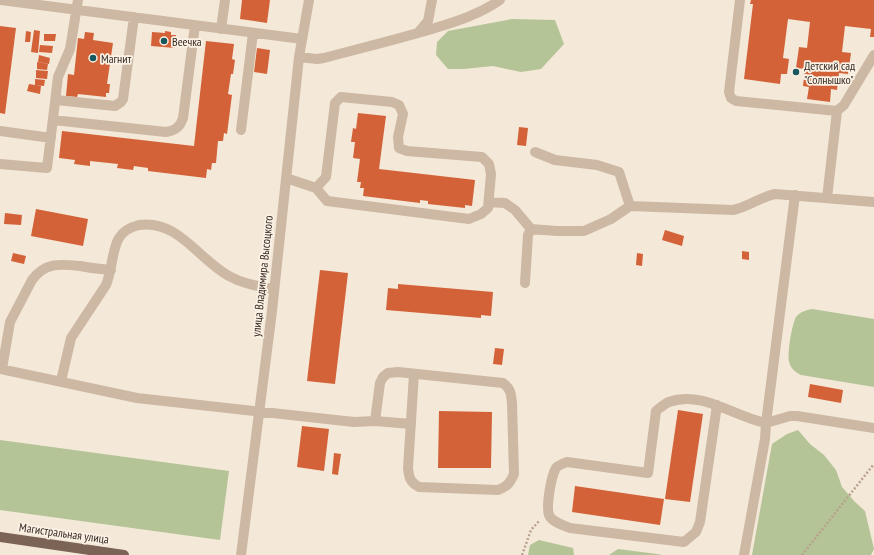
<svg xmlns="http://www.w3.org/2000/svg" width="874" height="555" viewBox="0 0 874 555" font-family="'PT Sans Narrow',sans-serif">
	<rect width="100%" height="100%" fill="#f4e8d8"/>
	<!-- green -->
	<path fill="#b4c497" d="M512,19L555,20L564,44L541,69L521,72L493,66L464,69H448L436,55L437,42L448,31Z
		M812,309L874,319V387L801,375C795,372 790,368 789,361C787,354 792,324 796,317C800,312 806,310 812,309Z
		M798,430L810,444L824,455L836,470L842,487L855,502L865,511L874,549L871,555H752L772,444L787,434Z
		M0,440L229,471L220,540L0,510Z
		M539,540L573,548L574,555H528L530,545Z
		M618,549L657,554L662,555H609Z"/>
	<!-- building -->
	<path fill="#d36238" d="M242,0H270L267,23L240,19Z
		M751,0H874V37H870L871,29L845,26L842,52L851,53L848,74L839,73L837,90L831,89L830,102L807,99L809,87L803,86L805,69L796,68L799,47L807,48L810,22L788,19L783,58L789,59L787,74H781L780,84L744,79L753,4H750Z
		M0,26L16,28L5,114L0,113Z
		M34,30L40,31L38,53L31,52Z
		M26,31L31,32L30,42H25Z
		M165,31L171,32V35H176L175,48L151,46L152,32L165,33Z
		M85,32L94,33L93,40L113,43L107,84H110L109,93H106V97L78,94L77,97L66,96L68,74L74,75L78,38L84,39Z
		M44,34H56L55,41H44Z
		M206,41L234,44L232,59L235,60L233,74H231L228,94L232,95L227,134L224,133L223,141H218L216,163H212L211,170L207,169L206,178L148,171V168L134,166L133,170L117,168L118,164L90,161V166L74,164L75,160L59,158L62,131L194,146Z
		M40,45L53,46L52,53L39,52Z
		M257,48L270,50L267,74L254,72Z
		M39,55L50,58L49,64L38,62Z
		M37,62L48,64L47,70L37,69Z
		M36,70L48,71L47,79L36,78Z
		M35,79L45,80L44,86L35,85Z
		M29,84L41,86L40,94L27,91Z
		M358,113L386,116L379,169L475,180L472,206L465,205V208L428,204V201L420,200V203L363,196L364,188H360L361,182H357L360,159L353,158L355,142H351L353,128L356,129Z
		M519,127L528,128L526,146L517,145Z
		M36,209L88,219L83,246L31,236Z
		M5,213L22,215L21,225L4,224Z
		M665,230L684,236L682,246L662,240Z
		M742,251L749,252V260L742,259Z
		M13,253L26,256L24,264L11,261Z
		M637,253L643,254L642,266L636,265Z
		M320,270L348,273L335,384L307,381Z
		M398,284L493,292L491,316L481,315V318L386,310L388,288L398,289Z
		M495,348L504,349L502,365L493,364Z
		M810,384L843,390L841,403L808,397Z
		M678,410L703,414L690,502L665,499Z
		M439,411L492,412L491,468H438Z
		M302,426L329,429L324,471L297,467Z
		M334,453L341,454L338,475L332,474Z
		M575,486L664,499L660,525L572,512Z"/>
	<g fill="none" stroke-linecap="round" stroke-linejoin="round">
		<!-- path -->
		<path stroke="#b9a18d" stroke-width="2.5" stroke-dasharray="2 2" stroke-linecap="butt" d="M522,555L531,530L540,520
			M802,555L874,464"/>
		<!-- minor -->
		<path stroke="#cdb8a3" stroke-width="10" d="M1,0L302,39
			M740,0L729,92L731,98L736,101L837,111L844,105L874,55
			M221,29L225,0
			M418,33L428,21L432,0
			M299,57L317,59L324,58C361,48 399,39 435,28C458,21 480,14 500,0
			M56,100L115,106L121,102L123,99L134,17
			M53,120L166,132C176,130 180,127 183,118L195,25
			M241,130L253,33
			M0,131L51,138
			M535,152L555,160L597,165L619,172L630,206
			M0,164L47,168L58,77L70,49L78,0
			M286,178L316,188L327,201L469,219L481,214L488,208L491,174L489,164L482,157L407,151L399,148L398,137L403,114L399,105L392,102L341,97L335,103L326,177L316,188
			M827,198L837,111
			M489,202L505,203L515,210L531,229
			M525,283L528,235L531,229L557,231H584L611,219L630,206L733,210C748,207 760,197 775,194L874,202
			M0,369L137,398L354,422L375,421L411,424
			M2,369L10,322L32,280C45,262 60,264 80,266C90,268 100,269 111,270
			M61,381L71,338L106,285C112,271 112,249 119,238C123,231 131,227 139,225C178,219 199,260 229,276C243,284 258,286 273,289
			M717,405L700,522L696,532L684,542L570,528C563,525 552,522 549,515C546,506 551,476 556,468C558,465 563,464 567,462L648,473L656,411C660,408 664,404 669,402C703,390 734,417 766,423L795,195
			M375,421L380,383L383,377L388,373L398,372L503,383C511,389 511,394 512,403L514,474C510,483 507,487 498,490L419,487C410,482 409,478 408,468L414,374
			M241,555L272,311L299,57L309,0
			M744,555L765,439L766,423L790,416H797L874,428"/>
		<!-- major -->
		<path stroke="#7b6355" stroke-width="10" d="M0,537L124,555"/>
	</g>
	<!-- markers -->
	<g fill="#17575d" stroke="#fbf2e5" stroke-width="1.5">
		<circle cx="164" cy="41" r="4"/>
		<circle cx="93" cy="58" r="4"/>
		<circle cx="796" cy="72" r="4"/>
	</g>
	<g text-anchor="middle" dominant-baseline="central" stroke-width="3.5" stroke-linejoin="round" paint-order="stroke">
		<!-- poi labels -->
		<g font-size="12" fill="#382c26" stroke="#fbf2e5" text-anchor="start">
			<text x="172" y="41">Веечка</text>
			<text x="101" y="58">Магнит</text>
			<text x="804" y="65">Детский сад<tspan x="804" dy="14">"Солнышко"</tspan></text>
		</g>
		<!-- street labels -->
		<g font-size="12" fill="#382c26" stroke="#fbf2e5">
			<text transform="translate(262 276) rotate(-84)">улица Владимира Высоцкого</text>
			<text transform="translate(64 533) rotate(8)">Магистральная улица</text>
		</g>
	</g>
</svg>
